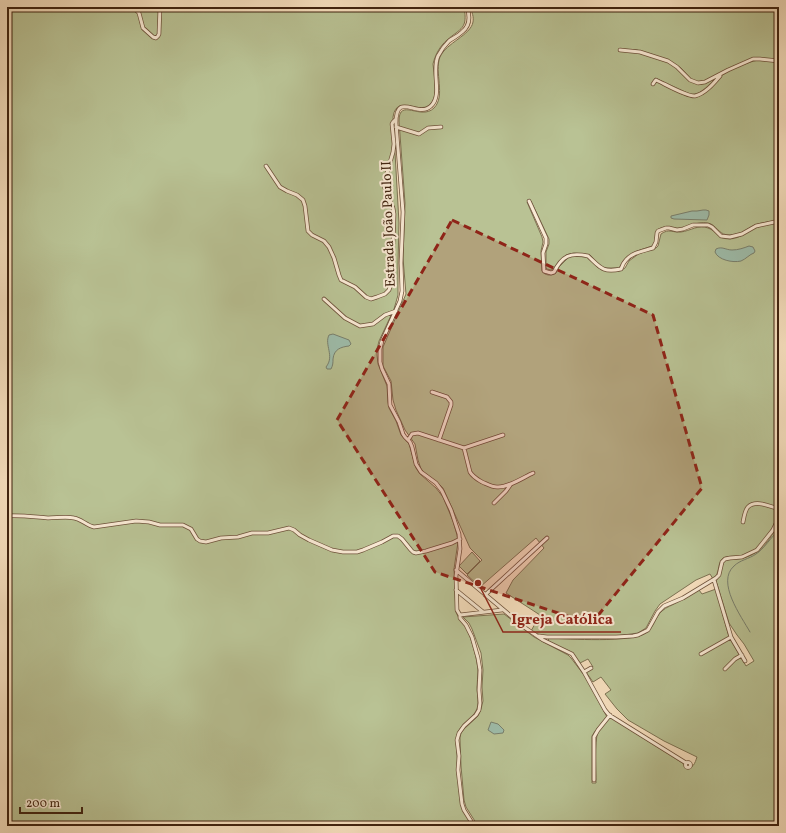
<svg xmlns="http://www.w3.org/2000/svg" width="786" height="833" viewBox="0 0 786 833" font-family="Vollkorn,serif">
	<rect width="100%" height="100%" fill="#f6dfbe"/>
	<filter id="stains"><feTurbulence type="fractalNoise" baseFrequency=".005" numOctaves="4"/><feColorMatrix values="0 0 0 0 .2 0 0 0 0 .09 0 0 0 0 .02 0 0 0 .5 -.17"/></filter>
	<radialGradient id="worn" r=".72"><stop offset=".6" stop-color="#630" stop-opacity="0"/><stop offset="1" stop-color="#630" stop-opacity=".3"/></radialGradient>
	<!-- green -->
	<path fill="#b9c294" stroke="#7c7252" d="M7,7H464C468,29 461,28 447,40C440,46 435,55 433,64C434,74 437,90 434,98C425,122 397,90 393,117L399,223L398,264V295L394,309L379,341L377,349V355L378,364L387,386L388,402L389,408L396,421L401,435L409,444L416,468L420,474L436,488L443,497L453,521L457,535L458,542L454,569L456,612C458,618 462,622 466,627C471,637 478,661 478,672C478,677 477,682 477,687C477,696 480,703 476,711C469,724 457,724 456,741L461,802L473,826H7Z
		M470,7H779V60L758,58L751,59L735,66L720,74L712,77L706,81L699,82L692,80L681,68L676,65L665,60L637,50L620,49L619,50C625,52 632,51 638,53C648,55 662,59 671,64C681,69 687,82 698,84C706,85 711,79 718,77C711,85 701,96 690,94L655,78L652,84L653,85L655,81C664,85 683,96 692,97C705,99 714,81 724,74C731,69 746,63 754,61C760,59 772,62 779,62V220C771,222 762,222 755,225C746,229 740,236 729,235C720,235 718,228 711,224C702,220 689,226 681,228C671,230 667,223 657,230L654,244L652,246L637,251L628,257L623,261L621,266L618,268H605L601,267L590,255L574,253L569,254L566,255L557,264L553,269L551,270L547,269L546,268V252L549,244V239L531,201L527,202L542,237L543,242L541,251L542,271C545,276 552,276 556,273L559,267L570,256L587,257L597,267L602,270L619,271L622,270L625,268L629,261L637,255L641,253L656,248L658,246L661,234C669,228 673,233 681,232C690,231 699,224 708,228C717,231 717,239 730,239C743,238 747,230 758,227C764,224 772,224 779,222V517C774,521 774,525 771,530C767,537 761,545 755,550C751,553 745,555 741,556C735,557 727,555 722,559C717,565 720,574 713,579L710,574L696,580L660,604L655,611L646,628L638,633L616,636H544L535,633L531,631L540,615L506,593L513,580L544,548L536,538L480,587L467,575L482,560L470,548L443,488L437,482L426,474L421,469L418,460L415,444L405,430L396,410L393,400L391,381L383,366V347L406,294L403,258L405,203L399,121C399,97 421,121 434,108C446,96 434,72 440,57C446,43 471,35 473,22C474,17 472,12 470,7Z
		M779,520V826H478L466,807L464,800L461,766L460,738L461,733L464,729L478,716L481,709L483,701L482,687L483,670L481,653L472,629L469,623L463,617L504,614L534,637L568,655L571,658L587,679L607,717L595,731L592,736V783H596C596,770 594,743 598,732L610,717L684,764L685,767C693,770 695,763 697,757L664,741L628,720L617,709L605,694L611,690L601,677L593,682L586,672L593,667L588,659L580,663L571,652L548,641L549,638C568,639 632,643 646,633C654,628 655,617 662,611C666,607 673,605 678,602C685,598 692,594 699,590L702,594L716,589L729,637L746,666L754,661L744,644L737,635L729,623L717,584L716,581L720,573L724,561C730,558 736,560 743,558C761,554 773,537 779,520Z
		M472,552L480,561L467,574L459,566Z"/>
	<!-- water -->
	<path fill="#9ebdab" stroke="#787f6d" d="M703,210H706L709,211V215L707,220L674,219L671,218V216L692,211H697Z
		M749,246L753,247L755,251L754,253C750,254 746,259 741,261C733,263 718,260 715,252L716,249C722,246 726,250 732,250C738,250 744,248 749,246Z
		M333,334L349,340L351,344L349,346C341,347 334,349 333,359C333,363 333,365 331,369H327L326,367C335,356 324,345 329,335Z
		M491,722L498,724L504,730L503,733L494,734L488,730Z"/>
	<g fill="none" stroke-linecap="round" stroke-linejoin="round">
		<!-- stream -->
		<path stroke="#787f6d" stroke-width="1" d="M750,632C741,616 716,582 734,566C740,560 749,559 756,554C764,549 771,537 779,530
			M7,782L8,784L11,801L10,811L7,813"/>
		<defs>
			<path id="minor" d="M133,7L139,13L143,28L153,37L156,38L158,36L159,34L160,7
				M467,7C470,16 470,26 462,32C458,36 453,38 449,41C445,45 441,50 438,56C431,71 443,95 431,106C418,119 396,90 396,123L403,212L401,263L402,291L400,301L382,341L380,349V362L382,369L389,384L390,405L399,422L403,434L405,437L410,442L412,447L416,464L421,472L436,483L442,491L451,510L459,534L460,549L456,576L457,610L460,615V618L466,625L472,637L478,658L480,670L479,690L480,703L479,710L476,715L464,726L459,733L457,740L459,756L458,770L462,804L464,810L474,826
				M620,50L640,52L668,61L677,67L690,80L698,83L705,82L728,70L753,59H760L779,61
				M653,84L655,81L656,80C665,84 687,97 695,96C705,94 714,83 720,76
				M396,127L419,134L428,128L441,127
				M266,166L280,187L287,191L297,195L303,200L305,206L308,231L312,235L324,241L329,247L334,258L339,275L341,280L355,287L366,297L371,299L377,297L385,294L389,290L391,284L393,272L391,257L393,244L394,214L393,208L384,186L385,180L393,152L394,144L392,124L393,122L396,119
				M529,201L546,238V244L543,253L544,271L551,273L554,272C562,256 570,252 588,256C600,267 602,273 621,269C622,266 623,263 626,260C633,252 644,251 653,248L656,242L657,233L658,231L666,228H669L677,230L683,229L693,225H708L712,227L721,236L730,237L742,234L756,226L779,221
				M324,299L345,318L360,326L373,324L385,315L396,311
				M432,392L447,397L451,402V405L439,440
				M408,440L412,434L418,433L464,448L503,435
				M464,448L470,472C473,477 477,479 482,482C487,484 492,487 497,487C508,488 524,477 533,473
				M494,503L506,491L511,484
				M7,516C21,515 34,517 48,518C57,518 66,516 74,518C81,519 86,525 94,527L136,521L149,522L160,525H183L191,529L197,539L200,541L206,542L221,538L238,537L252,533H268L289,528L294,530L300,535L309,540L332,550L343,552H357L363,550L382,542L393,536H398L402,539L411,550L413,552L416,553L426,551L452,543L460,539
				M743,522C744,517 745,510 748,507C756,499 771,507 779,509
				M456,570L524,627L543,640L572,654L584,672L605,710L609,715L686,763
				M714,580L731,637L745,661
				M456,590L483,612
				M485,595L547,538
				M460,615L502,610
				M539,636L547,637H616L633,636L638,635L648,630L658,612L664,606L683,598L716,578L719,575L722,562L725,559L730,558L742,557L757,550L773,530L779,518
				M701,654L731,637
				M725,669L735,659L742,655
				M584,672L591,668
				M685.5 765a2.5 2.5 0 1 1 5 0a2.5 2.5 0 1 1-5 0Z
				M594,780V737L598,730L610,715"/>
		</defs>
		<!-- minor casing -->
		<use href="#minor" stroke="#6e523b" stroke-width="4.5"/>
		<!-- minor -->
		<use href="#minor" stroke="#f9ead5" stroke-width="3"/>
	</g>
	<!-- marked area -->
	<path fill="#8f2418" fill-opacity="0.2" stroke="#8f2418" stroke-width="3" stroke-dasharray="8 5" stroke-linejoin="round" d="M452,220L653,315L702,488L591,624L435,572L337,420Z"/>
	<g text-anchor="middle" dominant-baseline="central" stroke-width="4" stroke-linejoin="round" paint-order="stroke">
		<!-- street labels -->
		<g font-size="14" fill="#40230f" stroke="#f9ead5">
			<text transform="translate(389 224) rotate(-92)">Estrada João Paulo II</text>
		</g>
	</g>
	<!-- callouts -->
	<path fill="none" stroke="#8f2418" stroke-width="1.5" d="M478 583L503 632H621"/>
	<circle fill="#8f2418" stroke="#f9ead5" stroke-width="1.5" cx="478" cy="583" r="4"/>
	<g font-size="15" text-anchor="middle" font-weight="bold" fill="#8f2418" stroke="#f9ead5" stroke-width="4" stroke-linejoin="round" paint-order="stroke">
		<text x="562" y="624">Igreja Católica</text>
	</g>
	<!-- margin -->
	<rect width="786" height="833" fill="none" stroke="#f6dfbe" stroke-width="24"/>
	<rect x="8" y="8" width="770" height="817" fill="none" stroke="#40230f" stroke-width="2"/>
	<rect x="12" y="12" width="762" height="809" fill="none" stroke="#40230f"/>
	<!-- scale -->
	<path d="M20 807v6h62v-6" fill="none" stroke="#40230f" stroke-width="2"/>
	<text x="26" y="807" font-size="12" fill="#40230f" stroke="#f9ead5" stroke-width="3" paint-order="stroke">200 m</text>
	<rect width="100%" height="100%" filter="url(#stains)"/>
	<rect width="100%" height="100%" fill="url(#worn)"/>
</svg>
